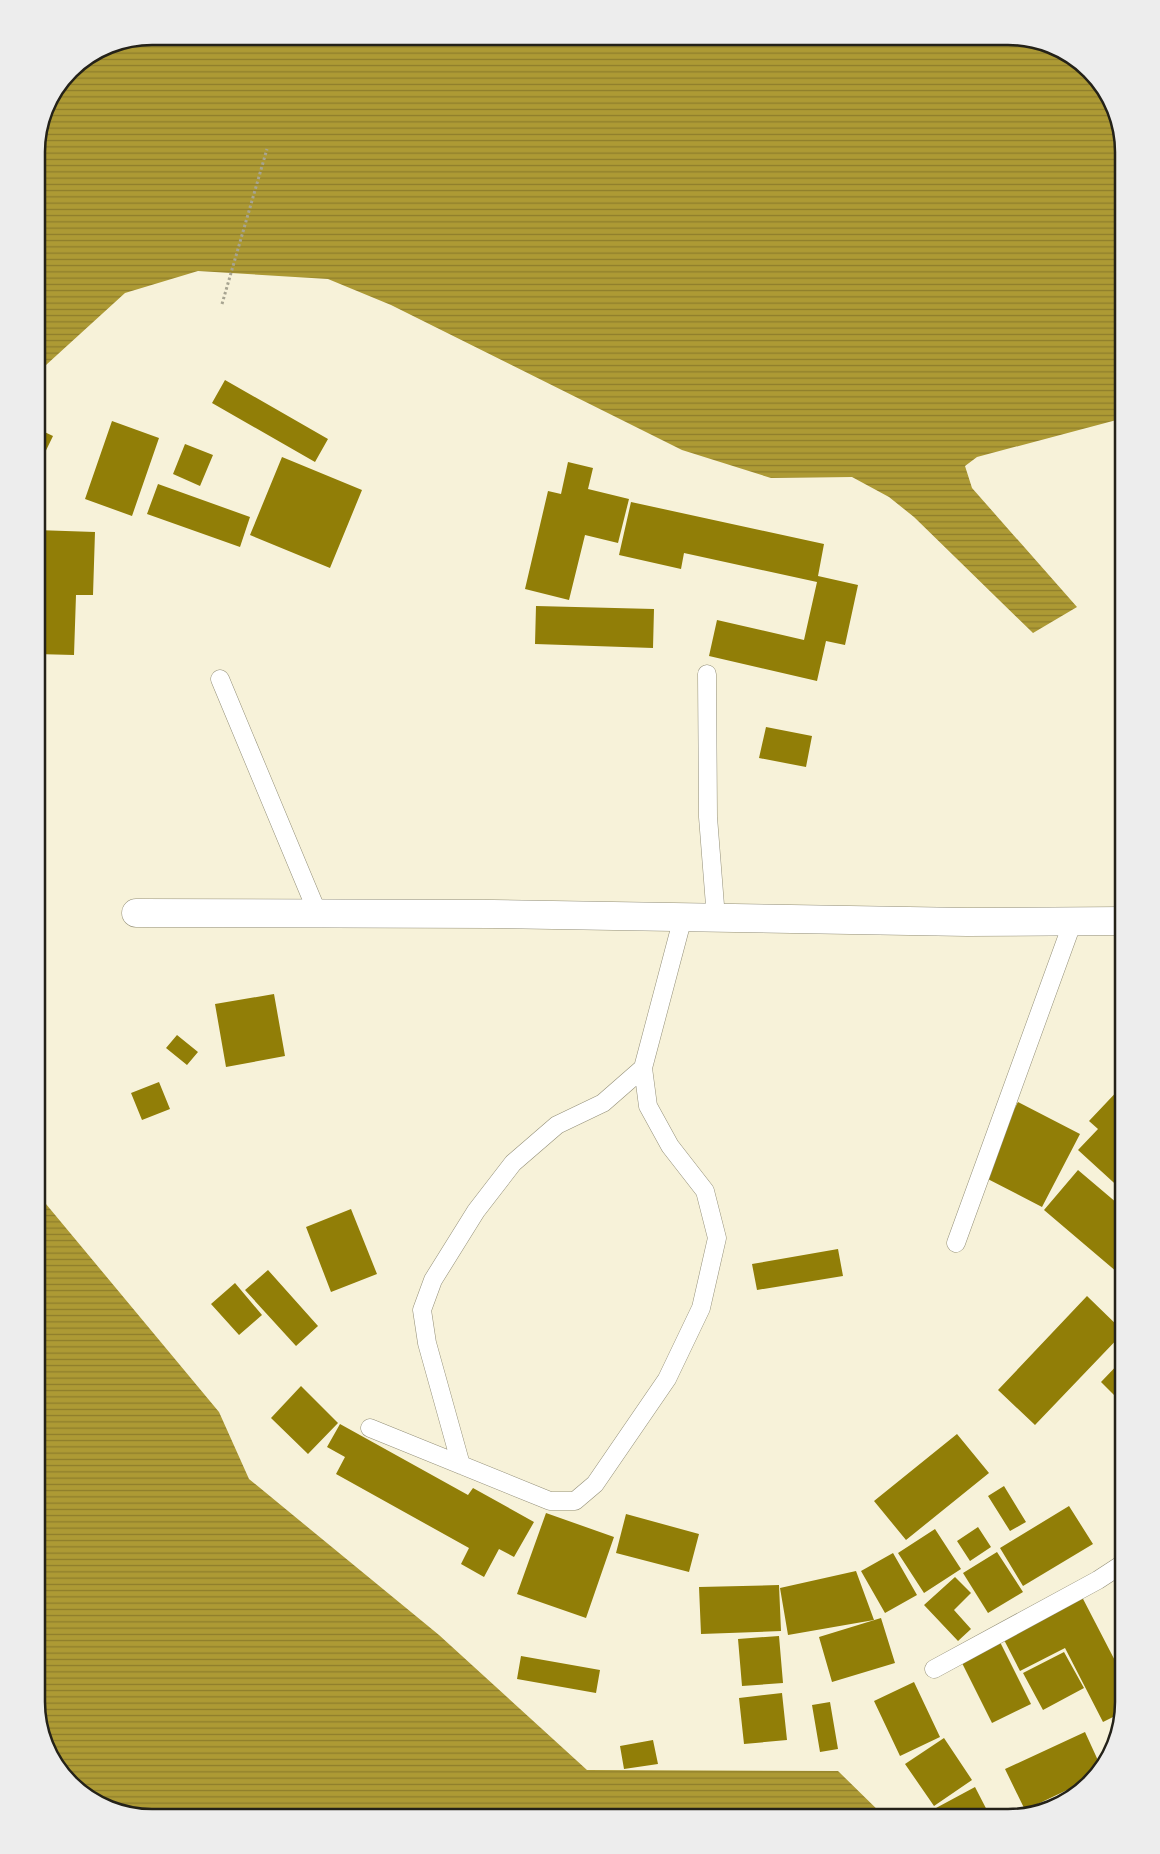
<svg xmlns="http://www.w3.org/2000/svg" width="1160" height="1854" viewBox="0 0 1160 1854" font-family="'Sofia Sans Condensed',sans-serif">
	<defs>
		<pattern id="water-rules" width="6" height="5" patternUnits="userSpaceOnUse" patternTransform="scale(1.25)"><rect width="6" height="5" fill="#ad9a34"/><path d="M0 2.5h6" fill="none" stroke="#8d7d2b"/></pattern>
	</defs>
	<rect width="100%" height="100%" fill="#f7f2d9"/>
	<!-- water -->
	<path fill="url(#water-rules)" d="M152,36L1016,37L1073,56L1112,101L1124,152V418L977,457L965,466L972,488L1077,607L1033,633L914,517L889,497L852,477L771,478L682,450L391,305L328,279L198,271L125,293L46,365L36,382V145L45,107L70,70L108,45Z
		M36,1192L219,1412L249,1479L439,1635L587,1770L838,1771L886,1818H145L88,1798L48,1753L36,1702Z"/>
	<!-- building -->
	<path fill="#917e07" d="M225,380L328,439L315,462L212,403Z
		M112,421L159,438L132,516L85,499Z
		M36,428L53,436L38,467L36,466Z
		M185,444L213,455L200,486L173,474Z
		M282,457L362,490L330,568L250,535Z
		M568,462L593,468L588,489L629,499L618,543L585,535L569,600L525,589L548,491L561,494Z
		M158,484L250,517L240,547L147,514Z
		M631,502L824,544L818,576L858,585L845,645L826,641L817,681L709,656L717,620L804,640L817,582L684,553L681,569L619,555Z
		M36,530L95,532L93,595H76L74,655L36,654Z
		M536,606L654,609L653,648L535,644Z
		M766,727L812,736L806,767L759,758Z
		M274,994L285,1056L226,1067L215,1004Z
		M177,1035L198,1052L187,1065L166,1048Z
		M159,1082L170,1109L142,1120L131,1093Z
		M1124,1084V1192L1078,1150L1098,1129L1089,1121Z
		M1018,1102L1080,1134L1042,1207L980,1175Z
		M1078,1170L1124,1209V1278L1044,1210Z
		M351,1209L377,1274L331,1292L306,1227Z
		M838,1249L843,1276L757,1290L752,1264Z
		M268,1270L318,1326L296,1346L245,1290Z
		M235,1283L262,1315L239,1335L211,1304Z
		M1087,1296L1124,1332L1035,1425L998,1390Z
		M1124,1358V1391L1117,1398L1101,1382Z
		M301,1386L338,1423L308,1454L271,1418Z
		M340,1424L468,1495L473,1488L534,1522L514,1557L499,1549L484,1577L461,1564L469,1548L336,1474L345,1457L327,1447Z
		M957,1434L989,1473L906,1540L874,1501Z
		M1004,1486L1026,1522L1010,1531L988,1496Z
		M1069,1506L1093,1544L1023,1586L1000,1548Z
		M546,1513L614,1537L586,1618L517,1594Z
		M626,1514L699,1534L689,1572L616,1553Z
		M978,1527L991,1547L970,1561L957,1541Z
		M935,1529L961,1569L924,1593L898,1553Z
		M997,1552L1023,1592L988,1613L963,1573Z
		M893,1553L917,1595L885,1613L861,1571Z
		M856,1571L874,1620L788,1635L780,1588Z
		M955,1577L971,1593L954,1610L971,1629L958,1641L924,1605Z
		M779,1585L781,1631L701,1634L699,1587Z
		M1081,1595L1124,1678V1702L1121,1713L1103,1722L1065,1648L1020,1671L1002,1636Z
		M881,1618L895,1663L832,1682L819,1637Z
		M779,1636L783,1683L742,1686L738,1639Z
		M999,1640L1031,1704L992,1723L960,1659Z
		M1064,1652L1084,1688L1043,1710L1023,1673Z
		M521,1656L600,1670L596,1693L517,1679Z
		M914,1682L940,1737L900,1756L874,1701Z
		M782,1693L787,1740L744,1744L739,1698Z
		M830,1702L838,1749L820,1752L812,1705Z
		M1085,1732L1101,1767L1084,1782L1025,1810L1005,1769Z
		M944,1738L972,1780L934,1806L905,1764Z
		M653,1740L658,1764L624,1769L620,1746Z
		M975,1787L991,1818H941L936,1808Z
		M1075,1791L1059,1806H1057L1054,1801Z"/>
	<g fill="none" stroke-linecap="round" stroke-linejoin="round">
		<defs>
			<path id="lane" d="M707,674L708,817L716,918
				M220,679L318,914
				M956,1243L1073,921
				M370,1428L550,1501H575L595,1484L667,1379L701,1308L717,1238L705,1191L670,1146L648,1106L643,1068L683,917
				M461,1465L427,1343L422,1310L433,1280L476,1211L513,1163L557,1125L603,1103L643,1068
				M934,1669L1098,1580L1124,1563"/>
			<path id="street" d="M136,913L493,914L967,922L1124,921"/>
		</defs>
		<!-- lane casing -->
		<use href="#lane" stroke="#938f78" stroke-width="19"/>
		<!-- street casing -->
		<use href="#street" stroke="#938f78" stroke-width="29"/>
		<!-- path -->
		<path stroke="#a7a491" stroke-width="3" stroke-dasharray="2.5 2.5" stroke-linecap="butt" d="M222,304L267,149"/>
		<!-- lane -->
		<use href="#lane" stroke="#fff" stroke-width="18"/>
		<!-- street -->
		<use href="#street" stroke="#fff" stroke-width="28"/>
	</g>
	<!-- crop -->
	<path d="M0 0H1160V1854H0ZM152 45H1008A107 107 0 0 1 1115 152V1702A107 107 0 0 1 1008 1809H152A107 107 0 0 1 45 1702V152A107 107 0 0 1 152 45Z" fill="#ededed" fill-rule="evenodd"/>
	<path fill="none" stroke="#242219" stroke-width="2.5" d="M152 45H1008A107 107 0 0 1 1115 152V1702A107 107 0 0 1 1008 1809H152A107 107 0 0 1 45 1702V152A107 107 0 0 1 152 45Z"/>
</svg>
